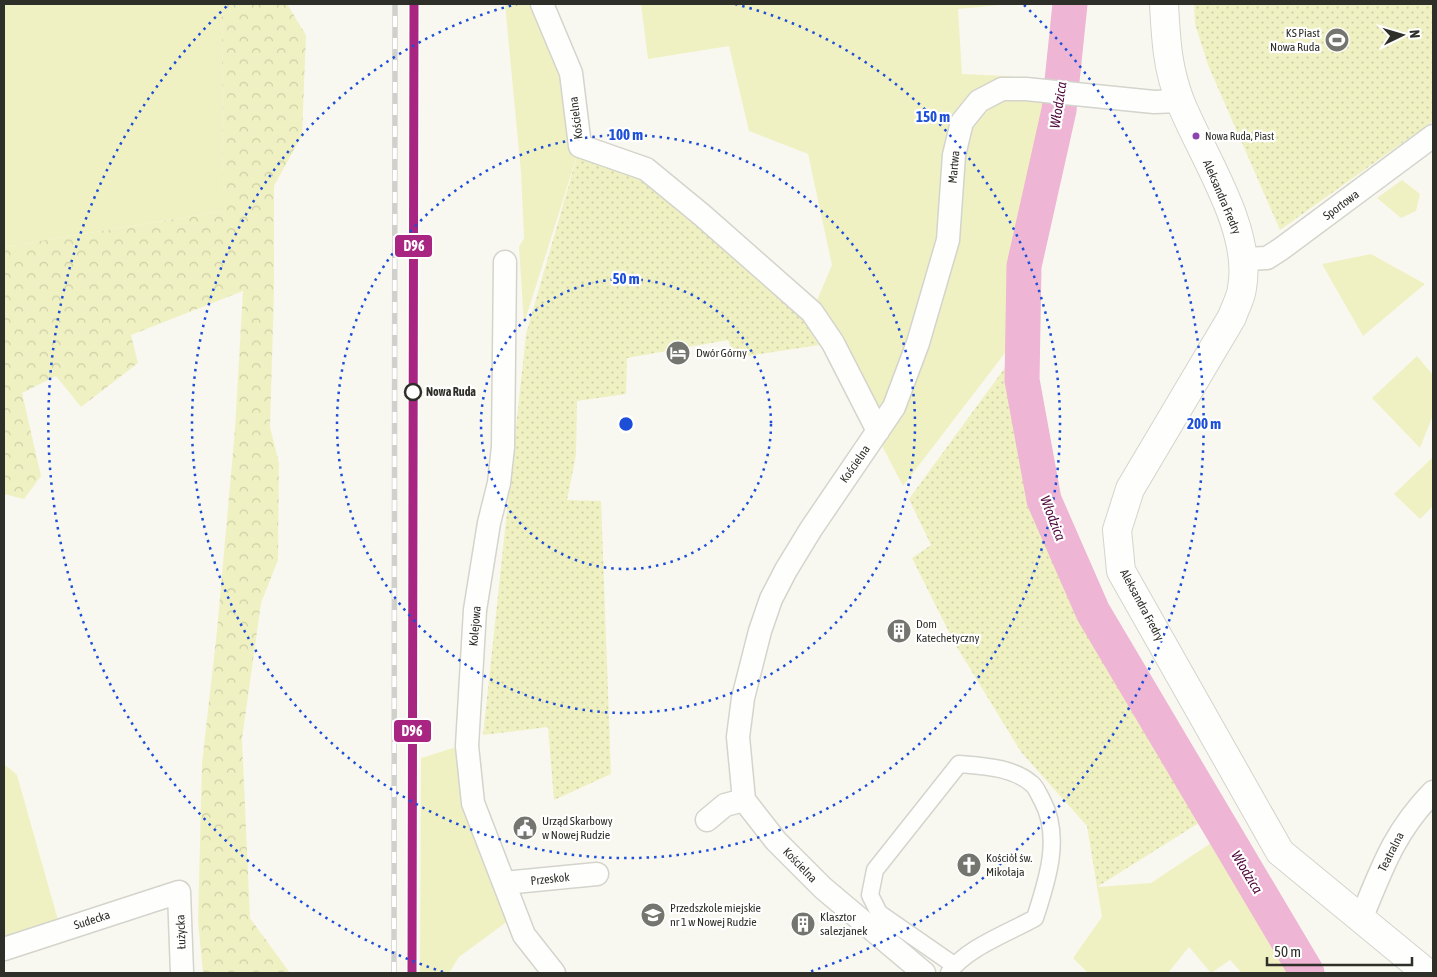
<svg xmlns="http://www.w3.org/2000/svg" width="1437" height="977" viewBox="0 0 1437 977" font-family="'Asap Condensed',sans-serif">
	<defs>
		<pattern id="forest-crowns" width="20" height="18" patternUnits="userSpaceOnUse" patternTransform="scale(1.25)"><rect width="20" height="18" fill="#f0f1c2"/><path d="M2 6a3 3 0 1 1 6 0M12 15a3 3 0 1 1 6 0" fill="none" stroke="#cecfa7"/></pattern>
		<pattern id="park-dots" width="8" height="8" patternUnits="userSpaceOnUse" patternTransform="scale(1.25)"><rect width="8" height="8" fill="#f0f1c2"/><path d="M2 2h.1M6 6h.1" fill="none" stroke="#cecfa7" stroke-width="1.8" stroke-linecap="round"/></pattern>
	</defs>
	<rect width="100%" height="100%" fill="#f8f8f0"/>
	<!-- green -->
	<path fill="#f0f1c2" d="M4,4H222L223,211L4,247Z
		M505,4H545L580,146L524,324L519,247L524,238L521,172Z
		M641,4H1010L958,9L962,74L1007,76L1058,83L1059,110L1024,266L1022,380L1044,500L1093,612L1307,973H1242L1230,960L1211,973L1189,947L1168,973H1088L1073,958L1102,917L1097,887L1151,883L1211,843L1150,752L1027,495L1008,349L903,486L812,312L832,265L808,154L749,131L729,46L648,59Z
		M1402,180L1420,194L1416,211L1401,218L1377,198Z
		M1371,254L1425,284L1363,336L1322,264Z
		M1417,356L1433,375V415L1420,448L1372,398Z
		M1433,457V506L1420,519L1394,494Z
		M479,740L489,845L516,915L459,957L449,973H420L421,758Z
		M4,764L17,775L58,920L4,937Z"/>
	<!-- forest -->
	<path fill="url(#forest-crowns)" d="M222,4H287L306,35L302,135L274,186V292L270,427L279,463L278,560L261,603L242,739L250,918L290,973H203L198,921L202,763L217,631L235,429L243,291L131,335L138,363L81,407L56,376L22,393L41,476L24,499L4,494V247L223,211Z"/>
	<!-- park -->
	<path fill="url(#park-dots)" d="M1194,4H1433V121L1280,230L1208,65L1195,24Z
		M580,146L646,169L833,343L735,358L728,340L627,358L626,394L577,401L576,455L567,500L601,501L611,774L554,800L548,727L483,735L526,334Z
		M1012,358L1044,500L1093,612L1213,814L1097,887L1087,826L1021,752L955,644L912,558L931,545L909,499Z"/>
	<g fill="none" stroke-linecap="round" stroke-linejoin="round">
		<!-- river -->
		<path stroke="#eeb5d5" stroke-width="35" d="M1070,4L1059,110L1024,266L1022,380L1044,500L1093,612L1307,973"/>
		<defs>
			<path id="pedestrian" d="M949,973C964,949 1010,932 1035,918C1047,881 1062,837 1042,800C1039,795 1036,787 1032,784C1013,767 982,766 959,764L875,870L870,895L879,913L954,965"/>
			<path id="minor" d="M542,4L571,73L580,146L646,169L702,215L812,312L833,343L878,431
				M1243,259L1267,258L1281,249L1433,136
				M505,262L503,447L499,483L489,523L475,610L467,746L473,803L524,935L554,973
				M707,820L725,805L744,800
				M504,883L597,874
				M1361,919C1382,868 1394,832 1433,792
				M4,949L179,892L182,973
				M924,973L823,888L776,841L744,800L738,737L743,698L760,631L771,599L786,570L811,529L894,407L918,343L948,240L954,155L962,122L979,101L1002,89H1026L1154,102L1180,101"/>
			<path id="tertiary" d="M1164,4C1166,39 1167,67 1180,101C1202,156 1253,229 1242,288C1241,298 1235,308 1232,317L1130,489L1117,530L1121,571L1280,852L1427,973"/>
		</defs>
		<!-- pedestrian casing -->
		<use href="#pedestrian" stroke="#d4d4cd" stroke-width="19"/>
		<!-- minor casing -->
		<use href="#minor" stroke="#d4d4cd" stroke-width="25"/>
		<!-- tertiary casing -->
		<use href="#tertiary" stroke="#d4d4cd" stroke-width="30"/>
		<!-- pedestrian -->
		<use href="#pedestrian" stroke="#fefefd" stroke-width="16"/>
		<!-- minor -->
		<use href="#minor" stroke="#fefefd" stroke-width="22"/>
		<!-- tertiary -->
		<use href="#tertiary" stroke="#fefefd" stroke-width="28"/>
		<defs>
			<path id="rail" d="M394,973L395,4"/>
		</defs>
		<!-- rail casing -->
		<use href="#rail" stroke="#d0d0cd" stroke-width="5.5"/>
		<!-- rail -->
		<use href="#rail" stroke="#fff" stroke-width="4" stroke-dasharray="11" stroke-linecap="butt"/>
		<defs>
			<path id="rail-1" d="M412,973L414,4"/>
		</defs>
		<!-- rail-1 casing -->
		<use href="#rail-1" stroke="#fff" stroke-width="12"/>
		<!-- rail-1 -->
		<use href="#rail-1" stroke="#a82682" stroke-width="9"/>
	</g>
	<!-- distance rings -->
	<g fill="none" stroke="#1d4ed8" stroke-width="2.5" stroke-dasharray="2.5 5">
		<circle cx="626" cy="424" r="145"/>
		<circle cx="626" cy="424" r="289"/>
		<path d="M735 4A434 434 0 1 1 517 4"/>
		<path d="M443 972A578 578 0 0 1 228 5M1024 5A578 578 0 0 1 809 972"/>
	</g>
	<!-- icons -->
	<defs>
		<symbol id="stadium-disc" viewBox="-11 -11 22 22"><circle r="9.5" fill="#75756f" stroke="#fff"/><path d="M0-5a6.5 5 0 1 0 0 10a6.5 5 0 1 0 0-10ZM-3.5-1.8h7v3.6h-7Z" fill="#fff"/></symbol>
		<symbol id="hotel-disc" viewBox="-11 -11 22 22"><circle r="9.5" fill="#75756f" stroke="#fff"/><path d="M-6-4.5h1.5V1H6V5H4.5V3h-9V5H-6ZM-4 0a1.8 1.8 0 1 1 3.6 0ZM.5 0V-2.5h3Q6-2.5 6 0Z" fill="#fff"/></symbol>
		<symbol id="building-disc" viewBox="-11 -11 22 22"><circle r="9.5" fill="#75756f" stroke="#fff"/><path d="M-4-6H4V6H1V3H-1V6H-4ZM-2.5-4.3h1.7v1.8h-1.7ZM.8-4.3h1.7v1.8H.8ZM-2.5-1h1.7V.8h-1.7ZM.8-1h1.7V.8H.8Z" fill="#fff"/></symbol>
		<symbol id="civic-disc" viewBox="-11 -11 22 22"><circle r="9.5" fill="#75756f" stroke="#fff"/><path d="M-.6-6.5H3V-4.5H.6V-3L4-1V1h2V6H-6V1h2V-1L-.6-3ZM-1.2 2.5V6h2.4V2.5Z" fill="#fff"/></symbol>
		<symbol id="church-disc" viewBox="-11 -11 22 22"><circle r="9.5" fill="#75756f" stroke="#fff"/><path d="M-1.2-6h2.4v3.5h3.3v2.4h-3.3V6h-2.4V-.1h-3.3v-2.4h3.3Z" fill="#fff"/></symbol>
		<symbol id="school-disc" viewBox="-11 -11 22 22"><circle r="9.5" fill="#75756f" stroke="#fff"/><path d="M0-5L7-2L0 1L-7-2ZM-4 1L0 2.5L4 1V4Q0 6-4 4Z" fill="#fff"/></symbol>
	</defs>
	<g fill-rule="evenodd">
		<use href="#stadium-disc" x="1323" y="26" width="28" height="28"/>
		<use href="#hotel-disc" x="664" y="339" width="28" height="28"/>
		<use href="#building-disc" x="885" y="617" width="28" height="28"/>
		<use href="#civic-disc" x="511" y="814" width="28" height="28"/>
		<use href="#church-disc" x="955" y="851" width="28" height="28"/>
		<use href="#school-disc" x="639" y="901" width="28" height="28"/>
		<use href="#building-disc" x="789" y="910" width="28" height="28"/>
	</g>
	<!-- markers -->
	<circle fill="#8e44ad" stroke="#fff" stroke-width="2" cx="1196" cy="136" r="4.5"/>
	<circle fill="#fff" stroke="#2f2f29" stroke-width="2.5" cx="413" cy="392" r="8"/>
	<g text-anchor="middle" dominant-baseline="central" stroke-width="4.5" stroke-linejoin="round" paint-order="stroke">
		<!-- bus labels -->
		<g font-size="11" fill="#2f2f29" stroke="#fff" text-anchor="start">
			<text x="1205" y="136">Nowa Ruda, Piast</text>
		</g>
		<!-- poi labels -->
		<g font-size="12" fill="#2f2f29" stroke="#fff" text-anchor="start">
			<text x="1320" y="33" text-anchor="end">KS Piast<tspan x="1320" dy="14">Nowa Ruda</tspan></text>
			<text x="696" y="353">Dwór Górny</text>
			<text x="916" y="624">Dom<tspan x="916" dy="14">Katechetyczny</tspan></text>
			<text x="542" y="821">Urząd Skarbowy<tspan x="542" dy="14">w Nowej Rudzie</tspan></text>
			<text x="986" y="858">Kościół św.<tspan x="986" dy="14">Mikołaja</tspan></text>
			<text x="670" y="908">Przedszkole miejskie<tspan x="670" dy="14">nr 1 w Nowej Rudzie</tspan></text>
			<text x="820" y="917">Klasztor<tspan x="820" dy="14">salezjanek</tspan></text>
		</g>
		<!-- street labels -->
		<g font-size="12" fill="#2f2f29" stroke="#fff">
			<text transform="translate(576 118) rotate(-97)">Kościelna</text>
			<text transform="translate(954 167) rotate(-85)">Martwa</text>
			<text transform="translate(1222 197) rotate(67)">Aleksandra Fredry</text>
			<text transform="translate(1341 205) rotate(-37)">Sportowa</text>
			<text transform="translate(855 464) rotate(-55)">Kościelna</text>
			<text transform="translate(1142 605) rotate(62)">Aleksandra Fredry</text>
			<text transform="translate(475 626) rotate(-85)">Kolejowa</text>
			<text transform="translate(1391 852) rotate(-63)">Teatralna</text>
			<text transform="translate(800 865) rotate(46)">Kościelna</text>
			<text transform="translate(550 879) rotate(-6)">Przeskok</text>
			<text transform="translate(92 920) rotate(-18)">Sudecka</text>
			<text transform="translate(181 932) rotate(-92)">Łużycka</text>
		</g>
		<!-- stop labels -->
		<g font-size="12" font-weight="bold" fill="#2f2f29" stroke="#fff" text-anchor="start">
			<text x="426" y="392">Nowa Ruda</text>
		</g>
		<!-- water labels -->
		<g font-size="14" font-style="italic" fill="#50073c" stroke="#fff">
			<text transform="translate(1058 105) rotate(-81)">Włodzica</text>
			<text transform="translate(1053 518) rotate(69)">Włodzica</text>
			<text transform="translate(1247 872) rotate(59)">Włodzica</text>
		</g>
	</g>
	<circle cx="626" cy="424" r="8" fill="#1d4ed8" stroke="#fff" stroke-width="2.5"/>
	<g font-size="15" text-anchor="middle" font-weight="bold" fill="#1d4ed8" stroke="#fff" stroke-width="4.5" stroke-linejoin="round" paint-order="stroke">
		<text x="933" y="122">150 m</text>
		<text x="626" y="140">100 m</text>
		<text x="626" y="284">50 m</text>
		<text x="1204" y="429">200 m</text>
	</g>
	<g stroke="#fff" stroke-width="2">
		<rect x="394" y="234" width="39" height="24" rx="5" fill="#a82682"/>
		<rect x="393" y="719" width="39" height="24" rx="5" fill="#a82682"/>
	</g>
	<g font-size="14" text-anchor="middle" font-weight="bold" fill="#fff">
		<text x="414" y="251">D96</text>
		<text x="412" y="736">D96</text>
	</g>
	<!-- border -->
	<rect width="1437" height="977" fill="none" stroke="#2f2f29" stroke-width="10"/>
	<!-- north arrow -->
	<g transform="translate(1402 35) rotate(85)" stroke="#ffffff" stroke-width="4" paint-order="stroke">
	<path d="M0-4L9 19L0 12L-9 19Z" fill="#2f2f29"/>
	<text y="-8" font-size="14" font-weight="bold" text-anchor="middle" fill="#2f2f29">N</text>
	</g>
	<!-- scale -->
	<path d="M1267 957v8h145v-8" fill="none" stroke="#2f2f29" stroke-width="2.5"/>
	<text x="1274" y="957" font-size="15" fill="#2f2f29" stroke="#ffffff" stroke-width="4" paint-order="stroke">50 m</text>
</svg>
